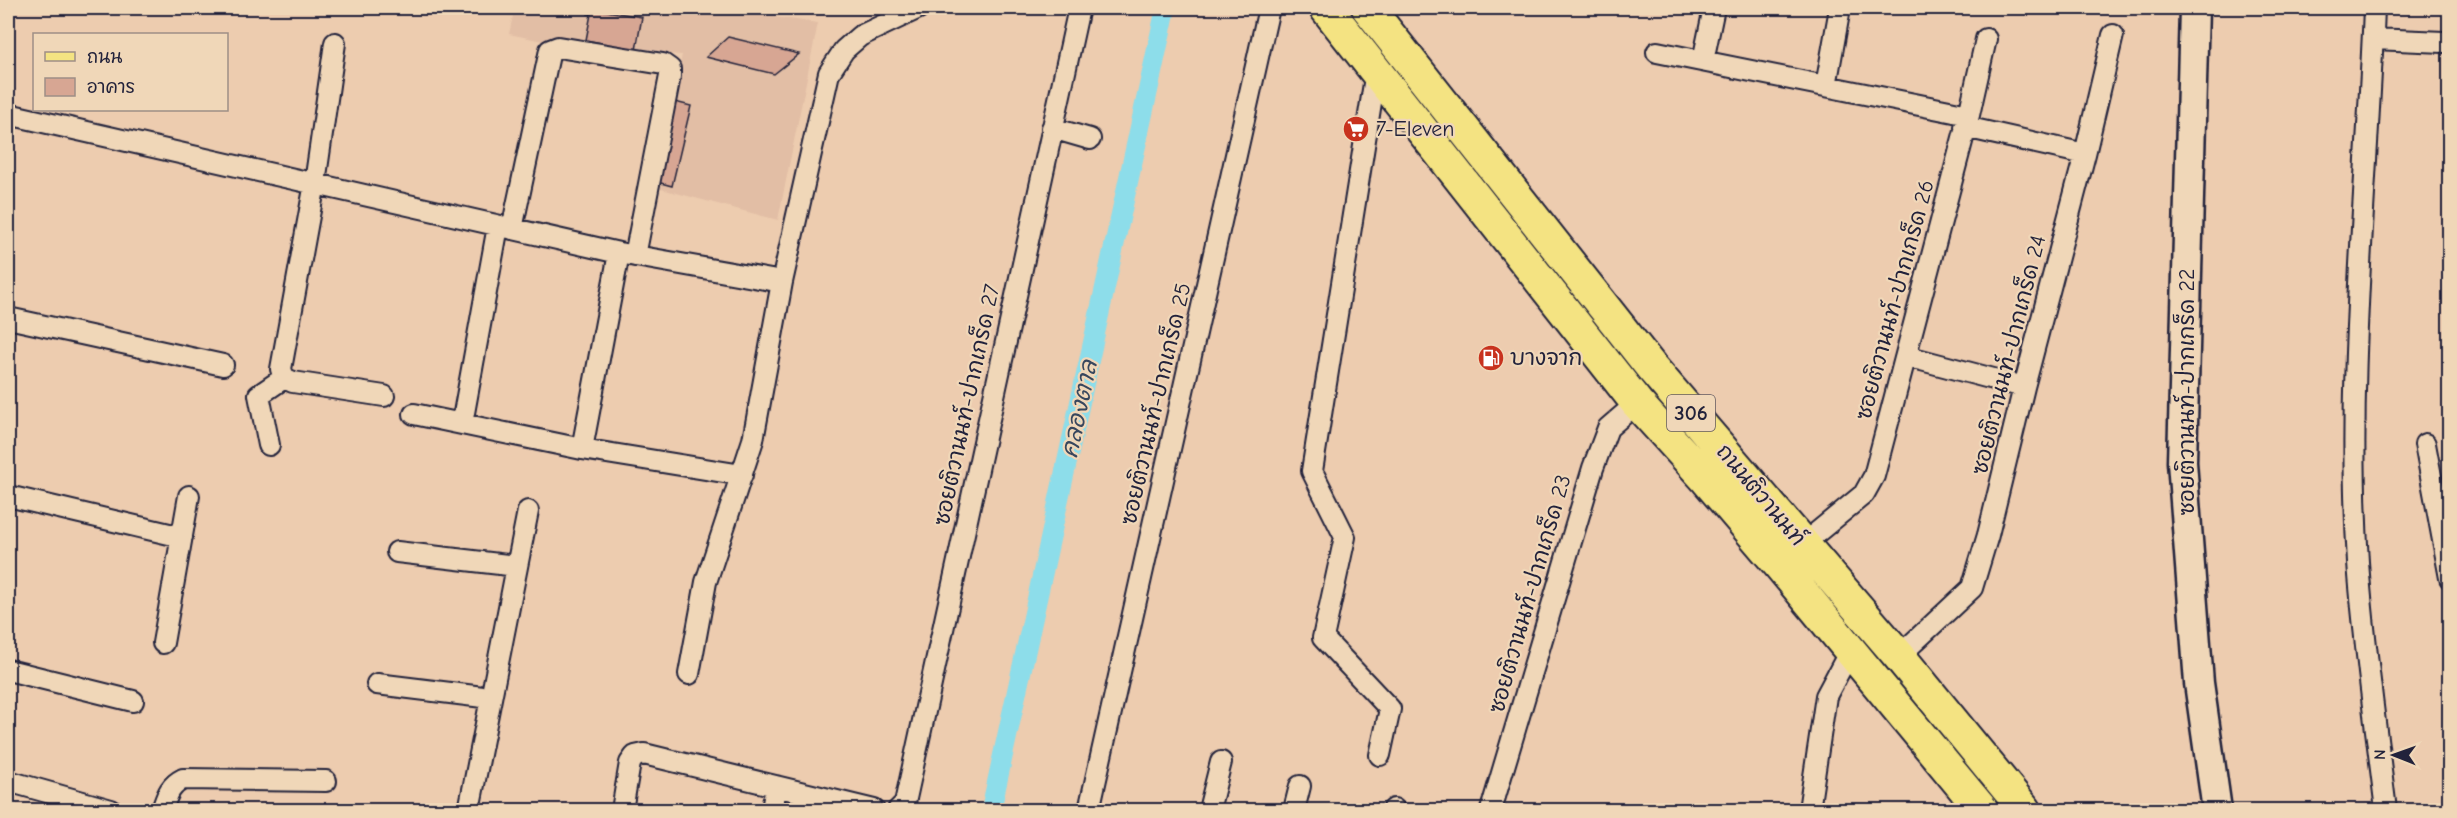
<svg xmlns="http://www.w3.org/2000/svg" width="2457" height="818" viewBox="0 0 2457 818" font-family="'Comic Neue','Playpen Sans Thai',sans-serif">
	<rect width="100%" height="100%" fill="#edccaf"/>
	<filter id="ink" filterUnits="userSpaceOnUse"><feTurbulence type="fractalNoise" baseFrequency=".0167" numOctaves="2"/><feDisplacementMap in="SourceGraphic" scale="12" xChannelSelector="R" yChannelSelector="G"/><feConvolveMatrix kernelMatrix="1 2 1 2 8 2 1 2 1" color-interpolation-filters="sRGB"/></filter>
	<g filter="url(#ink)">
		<!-- built -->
		<path fill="#e2bea5" d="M509,8H706L818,23L778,220L654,187L682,55L572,47L509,34L513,16L507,15Z"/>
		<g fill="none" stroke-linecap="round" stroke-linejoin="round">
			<!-- canal -->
			<path stroke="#8dddea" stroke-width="20" d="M991,810L1166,8"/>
		</g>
		<!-- building -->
		<path fill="#d7a693" stroke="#22223b" stroke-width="1.5" d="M589,8L642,17L636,50L586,40L591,14H588Z
			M728,37L799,54L774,74L706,57Z
			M675,102L691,106L672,186L657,182Z"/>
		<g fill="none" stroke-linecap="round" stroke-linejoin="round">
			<defs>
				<path id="street" d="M2374,8C2367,191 2346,378 2358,562C2364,645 2376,728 2386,810
					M2373,39L2444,42
					M335,43L315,183L281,369L284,378L293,382L384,396
					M1657,52L1969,115
					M1703,61L1714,8
					M1376,71L1312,471L1345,537L1323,638L1390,709L1380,755
					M1826,86L1840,8
					M8,114L619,253L782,282
					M1965,127L2085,154
					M1052,128L1090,139
					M512,229L550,50L558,47L663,64L670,69V76L635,256
					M8,318L223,365
					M1906,356L2024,387
					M414,414L582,449L742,475
					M462,424L498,226
					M2425,444L2450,578
					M269,445L259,395L284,378
					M582,449L619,253
					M8,496L182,537
					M1803,544L1864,494L1874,476L1969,115L1986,39
					M397,552L517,566
					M163,643L189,496
					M1899,656L1972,588L1988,535L2024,387L2085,154L2113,35
					M8,670L133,701
					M689,674L706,582L753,440L782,282L829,73L844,50L860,36L919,8
					M377,684L491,698
					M8,781L111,810
					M162,810C167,796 169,786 183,779L326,781
					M469,810L528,511
					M622,810L630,763L635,756L644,754L874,810
					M772,810L776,786
					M898,810L905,803L1079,8
					M1089,810L1269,8
					M1209,810L1221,762
					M1294,810L1300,786
					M1393,810L1394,809
					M1491,810L1593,468L1608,428L1637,403
					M1809,810L1826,696L1850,651"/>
				<path id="secondary" d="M2194,8L2182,462L2199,683L2217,810"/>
				<path id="primary" d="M1326,8L1637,403L1707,480L1777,562L1982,810
					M1368,8L1652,368L1899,656L2025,810"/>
			</defs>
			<!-- street casing -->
			<use href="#street" stroke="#22223b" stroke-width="24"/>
			<!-- secondary casing -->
			<use href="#secondary" stroke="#22223b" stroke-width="33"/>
			<!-- primary casing -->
			<use href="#primary" stroke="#22223b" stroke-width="36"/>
			<!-- street -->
			<use href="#street" stroke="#f0d7b8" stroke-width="20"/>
			<!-- secondary -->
			<use href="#secondary" stroke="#f0d7b8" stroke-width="28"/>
			<!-- primary -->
			<use href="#primary" stroke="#f4e382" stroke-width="32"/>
		</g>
	</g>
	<!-- icons -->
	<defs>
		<symbol id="supermarket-disc" viewBox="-11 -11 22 22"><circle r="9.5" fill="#c8321e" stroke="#f0d7b8"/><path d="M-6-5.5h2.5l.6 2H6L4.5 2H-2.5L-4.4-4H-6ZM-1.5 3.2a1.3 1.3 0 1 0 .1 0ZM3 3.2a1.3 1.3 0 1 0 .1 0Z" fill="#fff"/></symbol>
		<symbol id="fuel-disc" viewBox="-11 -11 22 22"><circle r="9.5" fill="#c8321e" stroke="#f0d7b8"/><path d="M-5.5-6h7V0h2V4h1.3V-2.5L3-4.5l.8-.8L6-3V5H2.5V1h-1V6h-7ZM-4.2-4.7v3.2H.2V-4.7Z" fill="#fff"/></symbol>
	</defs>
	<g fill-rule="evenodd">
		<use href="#supermarket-disc" x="1341" y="114" width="30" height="30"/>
		<use href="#fuel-disc" x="1476" y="343" width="30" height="30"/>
	</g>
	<g text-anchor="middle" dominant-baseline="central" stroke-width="4.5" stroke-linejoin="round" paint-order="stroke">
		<!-- shield labels -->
		<rect fill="#f0d7b8" stroke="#605860" stroke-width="1.5" x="1667" y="395" width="48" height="36" rx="4.5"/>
		<g font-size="21" font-weight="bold" fill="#22223b">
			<text x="1691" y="413">306</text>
		</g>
		<!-- poi labels -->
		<g font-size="22" fill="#22223b" stroke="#f0d7b8" text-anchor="start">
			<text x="1376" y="129">7-Eleven</text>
			<text x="1510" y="358">บางจาก</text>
		</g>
		<!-- street labels -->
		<g font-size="22" fill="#22223b" stroke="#f0d7b8">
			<text transform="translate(1895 300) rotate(-75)">ซอยติวานนท์-ปากเกร็ด 26</text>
			<text transform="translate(2009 355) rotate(-76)">ซอยติวานนท์-ปากเกร็ด 24</text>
			<text transform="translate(2187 392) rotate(-90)">ซอยติวานนท์-ปากเกร็ด 22</text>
			<text transform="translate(1156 404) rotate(-77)">ซอยติวานนท์-ปากเกร็ด 25</text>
			<text transform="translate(967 405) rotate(-78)">ซอยติวานนท์-ปากเกร็ด 27</text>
			<text transform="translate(1761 495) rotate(50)">ถนนติวานนท์</text>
			<text transform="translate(1530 594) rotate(-74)">ซอยติวานนท์-ปากเกร็ด 23</text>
		</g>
		<!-- water labels -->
		<g font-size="24" font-style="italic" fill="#37475e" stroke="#f0d7b8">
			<text transform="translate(1079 409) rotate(-78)">คลองตาล</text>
		</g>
	</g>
	<!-- margin -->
	<rect width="2457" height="818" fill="none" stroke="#f0d7b8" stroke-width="30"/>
	<rect x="15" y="15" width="2427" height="788" fill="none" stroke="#22223b" stroke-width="2" filter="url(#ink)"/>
	<!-- legend -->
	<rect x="33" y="33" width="195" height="78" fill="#f0d7b8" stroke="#9e8f86" stroke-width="1.5"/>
	<rect x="45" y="52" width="30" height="9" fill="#f4e382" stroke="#9e8f86" stroke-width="1.5"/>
	<text x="87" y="63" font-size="18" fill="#22223b">ถนน</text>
	<rect x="45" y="78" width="30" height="18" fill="#d7a693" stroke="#9e8f86" stroke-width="1.5"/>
	<text x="87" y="93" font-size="18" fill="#22223b">อาคาร</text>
	<!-- north arrow -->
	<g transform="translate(2394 755) rotate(271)" stroke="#f0d7b8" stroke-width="4.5" paint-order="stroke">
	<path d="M0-4.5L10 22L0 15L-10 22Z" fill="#22223b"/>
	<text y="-9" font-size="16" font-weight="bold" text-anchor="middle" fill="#22223b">N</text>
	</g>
</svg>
